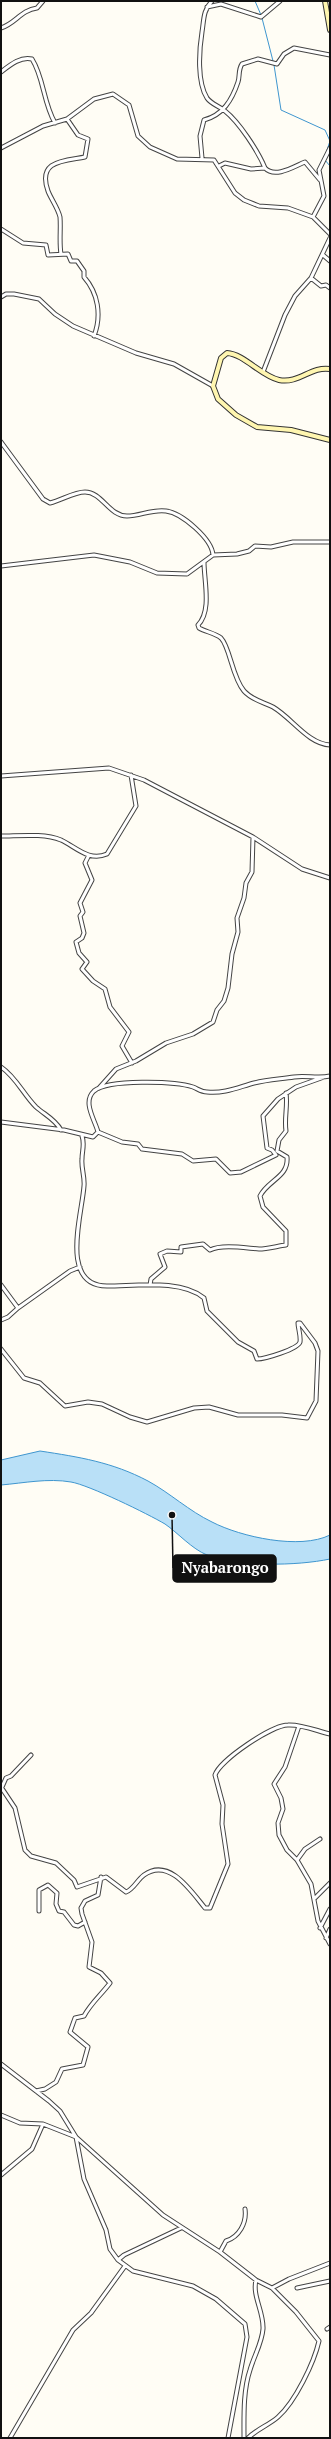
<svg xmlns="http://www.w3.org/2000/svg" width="331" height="2439" viewBox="0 0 331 2439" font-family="'PT Serif',serif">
	<rect width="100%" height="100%" fill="#fffdf5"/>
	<!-- water -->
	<path fill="#b9e0f7" stroke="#3f96cf" d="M40,1451C79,1457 112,1462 148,1481C170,1493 189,1511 212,1522C241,1537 300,1550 330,1535V1559C297,1566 238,1567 207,1555C192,1549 178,1533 165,1524C148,1514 89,1485 71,1482C48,1478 24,1483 1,1485V1460Z"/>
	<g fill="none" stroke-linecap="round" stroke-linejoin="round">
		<!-- stream -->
		<path stroke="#3f96cf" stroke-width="1" d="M255,1L261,15
			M262,18L273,61
			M274,65L281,110L325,130L330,141L326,153
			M325,160L330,166"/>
		<defs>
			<path id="street" d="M212,1C203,10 204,20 202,32C199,51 197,82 207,98C211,104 219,106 225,111C239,122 258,151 265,168
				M207,7L221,4L261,17L280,1
				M1,28C15,24 21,10 37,8L43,1
				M1,72C10,65 21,56 32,59C44,78 43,102 55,123
				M1,148L43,126L67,119L94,99L113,94L129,105L138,136L150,147L177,159L214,160L235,193L244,200L259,206L288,208L313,217L324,196L319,170L330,148
				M202,158L200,136L204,120C223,115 232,100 238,82C240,76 238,70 242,64L258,59L277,64L284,54L294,48L330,55
				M219,166L225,163L251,169L265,168C275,179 295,166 305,162L320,180
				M313,217L330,234
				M1,229L23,243L46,245L48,255L68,254L71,261H77L84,271V277C98,293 102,315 94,336
				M61,254C59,242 61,229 60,217C58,208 51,199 48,191C37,160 64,161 85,157L88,139L78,135L67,119
				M323,255L330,261
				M311,278L321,286L326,285L330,288
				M1,297L6,294H14L39,299L55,314L73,326L136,353L174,364L213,386
				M263,372L285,315L295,296L311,278L330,238
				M1,442L43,499L50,503C62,500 74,492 85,492C102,492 109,516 127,516C140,516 152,509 166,511C182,513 212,539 213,555
				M204,562C204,581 212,611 198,625L199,628C206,632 215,633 221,638C230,647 232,677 244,691C252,700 263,702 273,707C292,718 308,744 330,745
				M1,566L94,555L130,562L157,573L187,574L213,555L237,554L249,551L255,546L271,547L293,542H330
				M1,776L109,768L144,780L253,837L302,869L330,878
				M1,836C18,836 44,833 61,840C76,847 89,862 107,854L136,806L131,775
				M89,855L85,863L92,880L80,903L83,912L80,916L84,933L82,938L76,942L79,953L87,962L82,969L93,981L105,989L110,1007L129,1032L122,1046L132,1063
				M1,1067C16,1077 23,1094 36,1107C45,1115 55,1119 61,1130
				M99,1088L116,1069L136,1061L166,1043L193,1034L213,1022L217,1010L224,1001L228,988L232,954L238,932L237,918L244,898L246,883L252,872L253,837
				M1,1122L64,1130L93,1137L98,1132C95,1120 82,1102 94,1091C108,1079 175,1081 193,1087C198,1089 201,1092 207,1092C224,1094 239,1087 254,1083C267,1080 281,1079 294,1077C306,1075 318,1079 330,1076
				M98,1132L122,1142L138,1144L142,1149L182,1154L193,1161L216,1159L230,1173L241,1172L276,1155L272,1150L267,1148L263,1116L278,1099L296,1087L324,1077
				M1,1285L18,1308L70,1271L80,1267
				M150,1285L151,1279L165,1267L160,1254L167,1251L181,1252V1247L203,1244L210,1250C222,1244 245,1248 259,1249C267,1249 278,1246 286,1245V1231L263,1207L260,1196C268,1180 289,1177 287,1157L277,1151L279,1140L286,1131C284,1118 288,1106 286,1093
				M1,1320L8,1317L18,1308
				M1,1349L24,1378L40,1383L65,1406L88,1402L102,1404L130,1417L147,1422L194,1408L209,1407L238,1415H282L307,1418L316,1401L318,1351L315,1343L300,1323H298C298,1328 301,1336 300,1342C298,1349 265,1359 257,1359L254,1351L238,1342L207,1311L204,1298C181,1279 136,1286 107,1286C59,1286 82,1215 84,1186C85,1177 81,1168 82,1159C82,1151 85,1144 82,1136
				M299,1726L285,1767L274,1784L281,1798L283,1809L278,1823L279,1835L287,1850L297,1860L311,1884L318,1921L330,1944
				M1,1787L15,1808L25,1850L31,1856L56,1863L74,1880L77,1887L106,1877L126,1892C134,1889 137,1880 144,1875C169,1857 191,1891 205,1908H210L228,1864L222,1824L223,1805L215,1775C220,1760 272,1725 288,1725C301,1724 317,1731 330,1734
				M2,1787L6,1778L11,1776L31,1755
				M297,1860L305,1849L320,1839
				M314,1899L330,1883
				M39,1911V1890L48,1885L57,1893L56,1904L59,1911L64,1912L74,1925L78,1926L85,1922
				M320,1928L330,1909
				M326,1938L330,1929
				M1,2064L49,2101L60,2111L76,2137L163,2215L220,2252L256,2280L272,2288L296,2312L319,2341C314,2363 295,2402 278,2417C269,2425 257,2429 248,2438
				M36,2091L45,2089L56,2082L62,2069L83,2065L88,2047L70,2032L75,2018L84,2016C91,2003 101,1995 110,1983L101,1973L89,1967L92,1942L82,1914L81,1908L85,1901L98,1895L101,1877
				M1,2115L20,2123L43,2124L76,2137L84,2179L106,2230L110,2249L118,2260L133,2271L193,2286L216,2299L245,2324L247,2337L228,2438
				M1,2175L32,2149L43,2124
				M220,2252L226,2241C239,2237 247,2223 245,2209
				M118,2260L124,2255L181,2228
				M272,2288L289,2279L330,2263
				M297,2288L330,2281
				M327,2329L330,2327
				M10,2438L73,2330L91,2313L125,2266
				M244,2438C244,2416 243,2391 250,2370C254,2356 262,2343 263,2329C264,2312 252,2296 256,2280"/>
			<path id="secondary" d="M325,1L330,30
				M330,369C311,366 299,384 279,380C261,376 244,354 227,353L221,358L213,386L218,399L236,415L257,427L291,430L330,440"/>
		</defs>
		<!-- street casing -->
		<use href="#street" stroke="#444" stroke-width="5"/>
		<!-- secondary casing -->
		<use href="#secondary" stroke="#333" stroke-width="6"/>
		<!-- street -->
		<use href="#street" stroke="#fff" stroke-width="3"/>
		<!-- secondary -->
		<use href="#secondary" stroke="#fff6b0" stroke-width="4"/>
	</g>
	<!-- callouts -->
	<path fill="none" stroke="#111" stroke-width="1.5" d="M172 1515L173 1568"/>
	<circle fill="#111" stroke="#fff" stroke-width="1.5" cx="172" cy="1515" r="4"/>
	<rect fill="#111" stroke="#111" stroke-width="1.5" x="173" y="1555" width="103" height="27" rx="4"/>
	<g font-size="15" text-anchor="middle" font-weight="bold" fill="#fff">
		<text x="225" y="1573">Nyabarongo</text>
	</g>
	<!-- border -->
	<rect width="331" height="2439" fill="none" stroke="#111111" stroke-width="4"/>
</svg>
